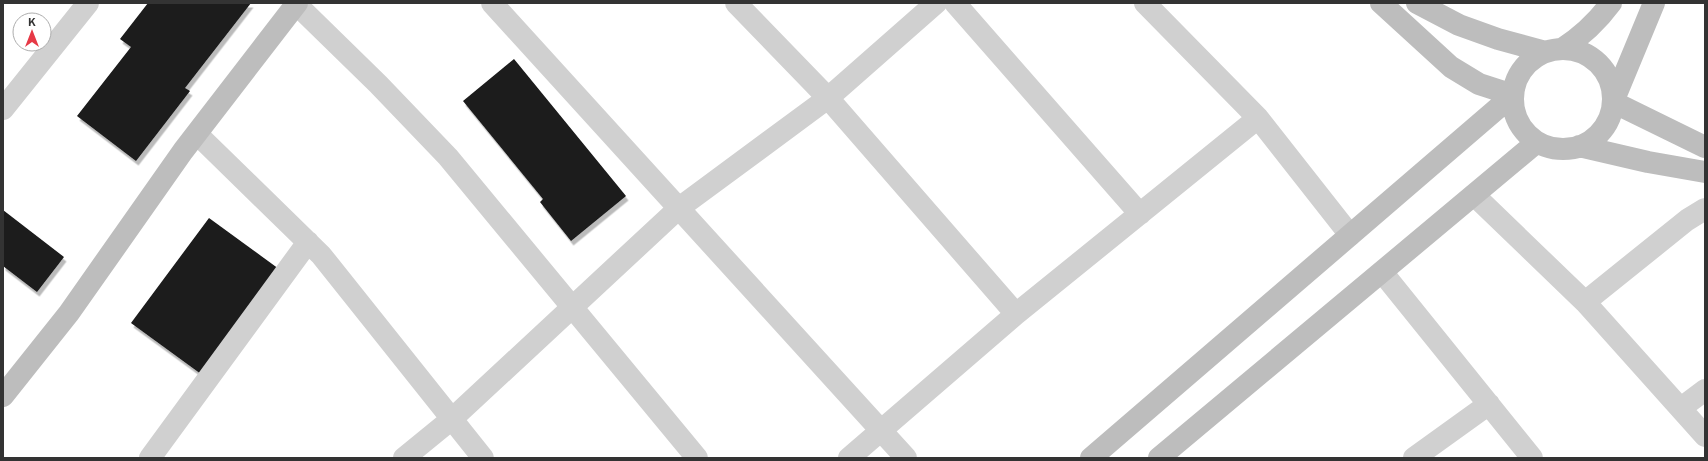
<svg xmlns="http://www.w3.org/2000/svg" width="1708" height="461" viewBox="0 0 1708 461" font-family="'Public Sans',sans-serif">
	<defs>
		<filter id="shadow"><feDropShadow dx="2.5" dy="4.5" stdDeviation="0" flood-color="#0004"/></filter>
	</defs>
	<rect width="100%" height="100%" fill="#fff"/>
	<!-- building -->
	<path fill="#1a1a1a" filter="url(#shadow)" d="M148,3H251L185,88L190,91L136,161L77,116L131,47L120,39Z
		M514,59L626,196L571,241L540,202L543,199L463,101Z
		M3,210L64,257L37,292L3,266Z
		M209,218L279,269L201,374L131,323Z"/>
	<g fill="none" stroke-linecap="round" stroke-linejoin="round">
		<!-- street -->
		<path stroke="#d0d0d0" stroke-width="22" d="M295,3L378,84L448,157L697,458
			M492,3L906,458
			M736,3L828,98L1016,314
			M955,3L1140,214
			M1145,3L1258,118L1350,235
			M3,109L88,3
			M197,134L321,255L483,458
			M1474,195L1585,302L1687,220L1705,209
			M1382,272L1532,458
			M1585,302L1705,436
			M1681,408L1705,390
			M150,458L308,242
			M404,458L453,418L679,208L828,98L936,3
			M849,458L1016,314L1258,118
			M1414,458L1489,404"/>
		<!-- secondary -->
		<path stroke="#bdbdbd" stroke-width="22" d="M1381,3L1451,67L1479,84L1513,95
			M1417,3L1459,25L1498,39L1546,52
			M1654,3L1613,102L1705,147
			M1513 99a50 50 0 1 1 100 0a50 50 0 1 1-100 0Z
			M1562,49C1582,36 1597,22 1611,3
			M1579,146L1648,162L1705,172
			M3,396L69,313L183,151L297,3
			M1091,458L1513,95
			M1159,458L1537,142"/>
	</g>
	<!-- border -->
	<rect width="1708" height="461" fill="none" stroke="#333333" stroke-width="8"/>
	<!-- north arrow -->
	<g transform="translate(32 32)"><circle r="19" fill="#ffffff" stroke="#adadad"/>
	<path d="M0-3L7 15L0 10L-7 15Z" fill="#e63946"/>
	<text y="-6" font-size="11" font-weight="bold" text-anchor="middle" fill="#333333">K</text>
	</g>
</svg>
